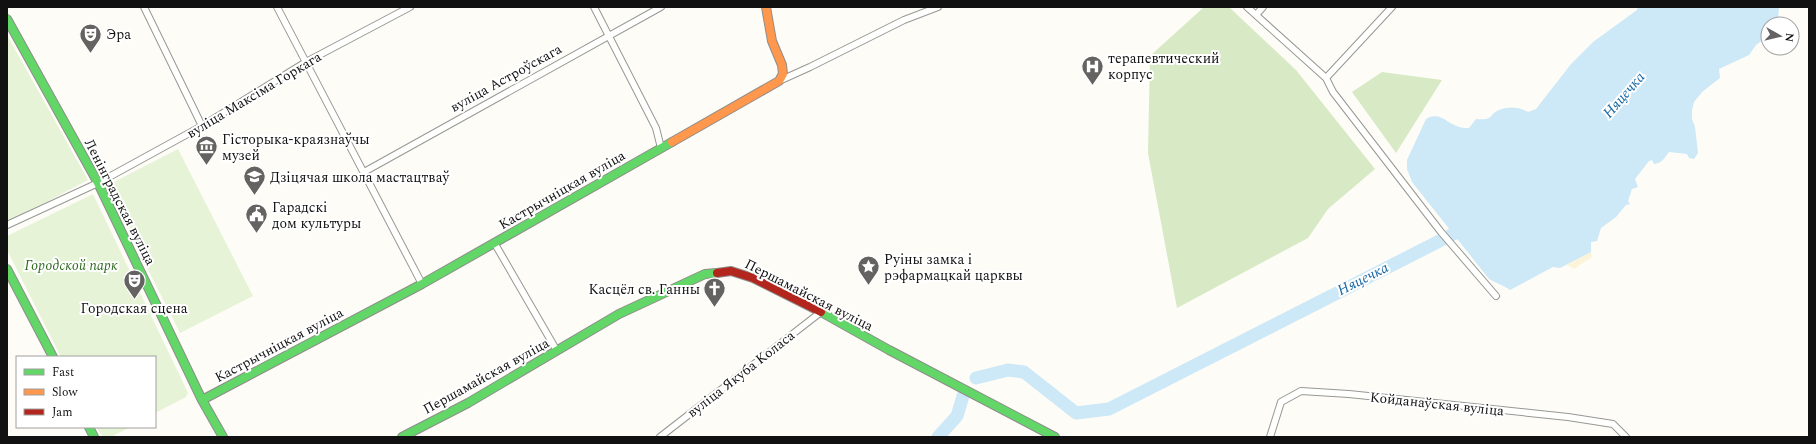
<svg xmlns="http://www.w3.org/2000/svg" width="1816" height="444" viewBox="0 0 1816 444" font-family="Spectral,serif">
	<rect width="100%" height="100%" fill="#fdfcf7"/>
	<!-- green -->
	<path fill="#e7f3d7" d="M7,35L88,180L7,223Z
		M178,149L253,296L180,333L106,186Z
		M93,194L188,393L186,397L155,413V357H61L7,250V236Z
		M96,427H130L111,437H103Z"/>
	<!-- forest -->
	<path fill="#d8eac5" d="M1204,7H1229L1296,70L1375,169L1328,209L1308,238L1177,308L1148,153L1150,56Z
		M1382,72L1442,80L1396,153L1352,92Z"/>
	<!-- sand -->
	<path fill="#fcf4d9" d="M1591,252L1592,257L1574,269L1567,265Z"/>
	<!-- water -->
	<path fill="#cde8f7" d="M1638,7H1779L1778,20L1768,24C1768,30 1764,33 1764,39L1756,45L1749,55L1719,69L1720,78L1702,92L1694,102L1692,110V119L1695,127L1698,153L1694,159L1689,158L1687,154L1669,152C1664,158 1663,163 1654,164L1652,160L1649,161L1635,179L1638,187L1632,189L1628,201L1630,204L1626,205L1616,217L1601,228L1597,241L1591,242V252L1560,268L1553,267L1510,290C1503,285 1496,283 1489,279L1412,182L1407,169V160L1426,119C1440,111 1446,123 1459,127C1462,128 1466,128 1469,128L1476,119C1494,121 1489,114 1499,110C1509,106 1519,107 1528,112L1536,109L1571,64L1593,42L1637,10Z"/>
	<g fill="none" stroke-linecap="round" stroke-linejoin="round">
		<!-- river -->
		<path stroke="#cde8f7" stroke-width="13" d="M976,378L1008,370L1024,372L1076,413L1109,409L1469,226
			M938,437L957,416L963,396"/>
		<defs>
			<path id="street" d="M144,7L202,126
				M277,7L422,284
				M594,7L656,128L661,148
				M1247,7L1326,78L1333,92L1441,232L1496,296
				M1256,15L1263,7
				M1326,78L1392,7
				M779,81L810,67L904,20L938,7
				M364,172L661,7
				M7,225L98,183L202,126L306,62L410,7
				M495,244L557,351
				M660,437L821,312
				M1270,437L1281,402L1301,391L1349,394L1568,417L1613,424L1626,437"/>
			<path id="fast" d="M7,19L98,183L202,400L223,437
				M7,269L53,357
				M821,312L889,350L1055,437
				M202,400L422,284L672,142
				M89,427L94,437
				M402,437L468,403L619,314L705,274L717,273"/>
			<path id="slow" d="M672,142L779,81L783,74L782,65L772,41L766,7"/>
			<path id="jam" d="M717,273L731,271L753,278L821,312"/>
		</defs>
		<!-- street casing -->
		<use href="#street" stroke="#979795" stroke-width="8"/>
		<!-- fast casing -->
		<use href="#fast" stroke="#8e8d8b" stroke-width="10"/>
		<!-- slow casing -->
		<use href="#slow" stroke="#8e8d8b" stroke-width="10"/>
		<!-- jam casing -->
		<use href="#jam" stroke="#8e8d8b" stroke-width="10"/>
		<!-- street -->
		<use href="#street" stroke="#fffffe" stroke-width="6"/>
		<!-- fast -->
		<use href="#fast" stroke="#63d668" stroke-width="8"/>
		<!-- slow -->
		<use href="#slow" stroke="#ff974d" stroke-width="8"/>
		<!-- jam -->
		<use href="#jam" stroke="#b3261e" stroke-width="8"/>
	</g>
	<!-- icons -->
	<defs>
		<symbol id="theatre-pin" viewBox="-11 -11 22 30"><path d="M0 17L-7.5 6A9.5 9.5 0 1 1 7.5 6Z" fill="#646362" stroke="#fff"/><path d="M-5-5.5Q0-4 5-5.5V0Q5 5 0 6Q-5 5-5 0ZM-3.3-2.5H-1v1.5H-3.3ZM1-2.5H3.3v1.5H1ZM-2.8 1Q0 5.5 2.8 1Z" fill="#fff"/></symbol>
		<symbol id="hospital-pin" viewBox="-11 -11 22 30"><path d="M0 17L-7.5 6A9.5 9.5 0 1 1 7.5 6Z" fill="#646362" stroke="#fff"/><path d="M-5-5h3v3.5h4V-5h3V5h-3V1.5h-4V5h-3Z" fill="#fff"/></symbol>
		<symbol id="museum-pin" viewBox="-11 -11 22 30"><path d="M0 17L-7.5 6A9.5 9.5 0 1 1 7.5 6Z" fill="#646362" stroke="#fff"/><path d="M0-6L6-3V-2H-6V-3ZM-5-1h2V3h-2ZM-1-1h2V3h-2ZM3-1h2V3H3ZM-6 4H6V6H-6Z" fill="#fff"/></symbol>
		<symbol id="school-pin" viewBox="-11 -11 22 30"><path d="M0 17L-7.5 6A9.5 9.5 0 1 1 7.5 6Z" fill="#646362" stroke="#fff"/><path d="M0-5L7-2L0 1L-7-2ZM-4 1L0 2.5L4 1V4Q0 6-4 4Z" fill="#fff"/></symbol>
		<symbol id="civic-pin" viewBox="-11 -11 22 30"><path d="M0 17L-7.5 6A9.5 9.5 0 1 1 7.5 6Z" fill="#646362" stroke="#fff"/><path d="M-.6-6.5H3V-4.5H.6V-3L4-1V1h2V6H-6V1h2V-1L-.6-3ZM-1.2 2.5V6h2.4V2.5Z" fill="#fff"/></symbol>
		<symbol id="sight-pin" viewBox="-11 -11 22 30"><path d="M0 17L-7.5 6A9.5 9.5 0 1 1 7.5 6Z" fill="#646362" stroke="#fff"/><path d="M0-6L1.8-2.2L6-1.7L2.9 1.2L3.7 5.4L0 3.3L-3.7 5.4L-2.9 1.2L-6-1.7L-1.8-2.2Z" fill="#fff"/></symbol>
		<symbol id="church-pin" viewBox="-11 -11 22 30"><path d="M0 17L-7.5 6A9.5 9.5 0 1 1 7.5 6Z" fill="#646362" stroke="#fff"/><path d="M-1.2-6h2.4v3.5h3.3v2.4h-3.3V6h-2.4V-.1h-3.3v-2.4h3.3Z" fill="#fff"/></symbol>
	</defs>
	<g fill-rule="evenodd">
		<use href="#theatre-pin" x="78" y="22" width="25" height="34"/>
		<use href="#hospital-pin" x="1080" y="54" width="25" height="34"/>
		<use href="#museum-pin" x="194" y="134" width="25" height="34"/>
		<use href="#school-pin" x="242" y="164" width="25" height="34"/>
		<use href="#civic-pin" x="244" y="202" width="25" height="34"/>
		<use href="#sight-pin" x="856" y="254" width="25" height="34"/>
		<use href="#theatre-pin" x="122" y="268" width="25" height="34"/>
		<use href="#church-pin" x="702" y="276" width="25" height="34"/>
	</g>
	<g text-anchor="middle" dominant-baseline="central" stroke-width="4" stroke-linejoin="round" paint-order="stroke">
		<!-- poi labels -->
		<g font-size="14" fill="#111" stroke="#fff" text-anchor="start">
			<text x="106" y="34">Эра</text>
			<text x="1108" y="58">терапевтический<tspan x="1108" dy="16">корпус</tspan></text>
			<text x="222" y="139">Гісторыка-краязнаўчы<tspan x="222" dy="16">музей</tspan></text>
			<text x="270" y="177">Дзіцячая школа мастацтваў</text>
			<text x="272" y="207">Гарадскі<tspan x="272" dy="16">дом культуры</tspan></text>
			<text x="884" y="259">Руіны замка і<tspan x="884" dy="16">рэфармацкай царквы</tspan></text>
			<text x="700" y="289" text-anchor="end">Касцёл св. Ганны</text>
			<text x="134" y="308" text-anchor="middle">Городская сцена</text>
		</g>
		<!-- street labels -->
		<g font-size="14" fill="#111" stroke="#fff">
			<text transform="translate(506 78) rotate(-29)">вуліца Астроўскага</text>
			<text transform="translate(254 95) rotate(-31)">вуліца Максіма Горкага</text>
			<text transform="translate(562 190) rotate(-30)">Кастрычніцкая вуліца</text>
			<text transform="translate(120 202) rotate(63)">Ленінградская вуліца</text>
			<text transform="translate(809 295) rotate(27)">Першамайская вуліца</text>
			<text transform="translate(279 345) rotate(-28)">Кастрычніцкая вуліца</text>
			<text transform="translate(741 374) rotate(-38)">вуліца Якуба Коласа</text>
			<text transform="translate(486 376) rotate(-29)">Першамайская вуліца</text>
			<text transform="translate(1437 404) rotate(6)">Койданаўская вуліца</text>
		</g>
		<!-- park labels -->
		<g font-size="14" font-style="italic" fill="#2f6b1f" stroke="#fff">
			<text x="71" y="265">Городской парк</text>
		</g>
		<!-- water labels -->
		<g font-size="15" font-style="italic" fill="#1768a6" stroke="#fff">
			<text transform="translate(1624 95) rotate(-49)">Няцечка</text>
			<text transform="translate(1363 279) rotate(-27)">Няцечка</text>
		</g>
	</g>
	<!-- border -->
	<rect width="1816" height="444" fill="none" stroke="#111111" stroke-width="16"/>
	<!-- legend -->
	<rect x="16" y="356" width="140" height="72" fill="#ffffff" stroke="#a0a0a0"/>
	<rect x="24" y="369" width="20" height="6" fill="#63d668" stroke="#a0a0a0"/>
	<text x="52" y="376" font-size="12" fill="#111111">Fast</text>
	<rect x="24" y="389" width="20" height="6" fill="#ff974d" stroke="#a0a0a0"/>
	<text x="52" y="396" font-size="12" fill="#111111">Slow</text>
	<rect x="24" y="409" width="20" height="6" fill="#b3261e" stroke="#a0a0a0"/>
	<text x="52" y="416" font-size="12" fill="#111111">Jam</text>
	<!-- north arrow -->
	<g transform="translate(1780 36) rotate(98)"><circle r="19" fill="#ffffff" stroke="#a0a0a0"/>
	<path d="M0-3L7 15L0 10L-7 15Z" fill="#646362"/>
	<text y="-6" font-size="11" font-weight="bold" text-anchor="middle" fill="#111111">N</text>
	</g>
</svg>
